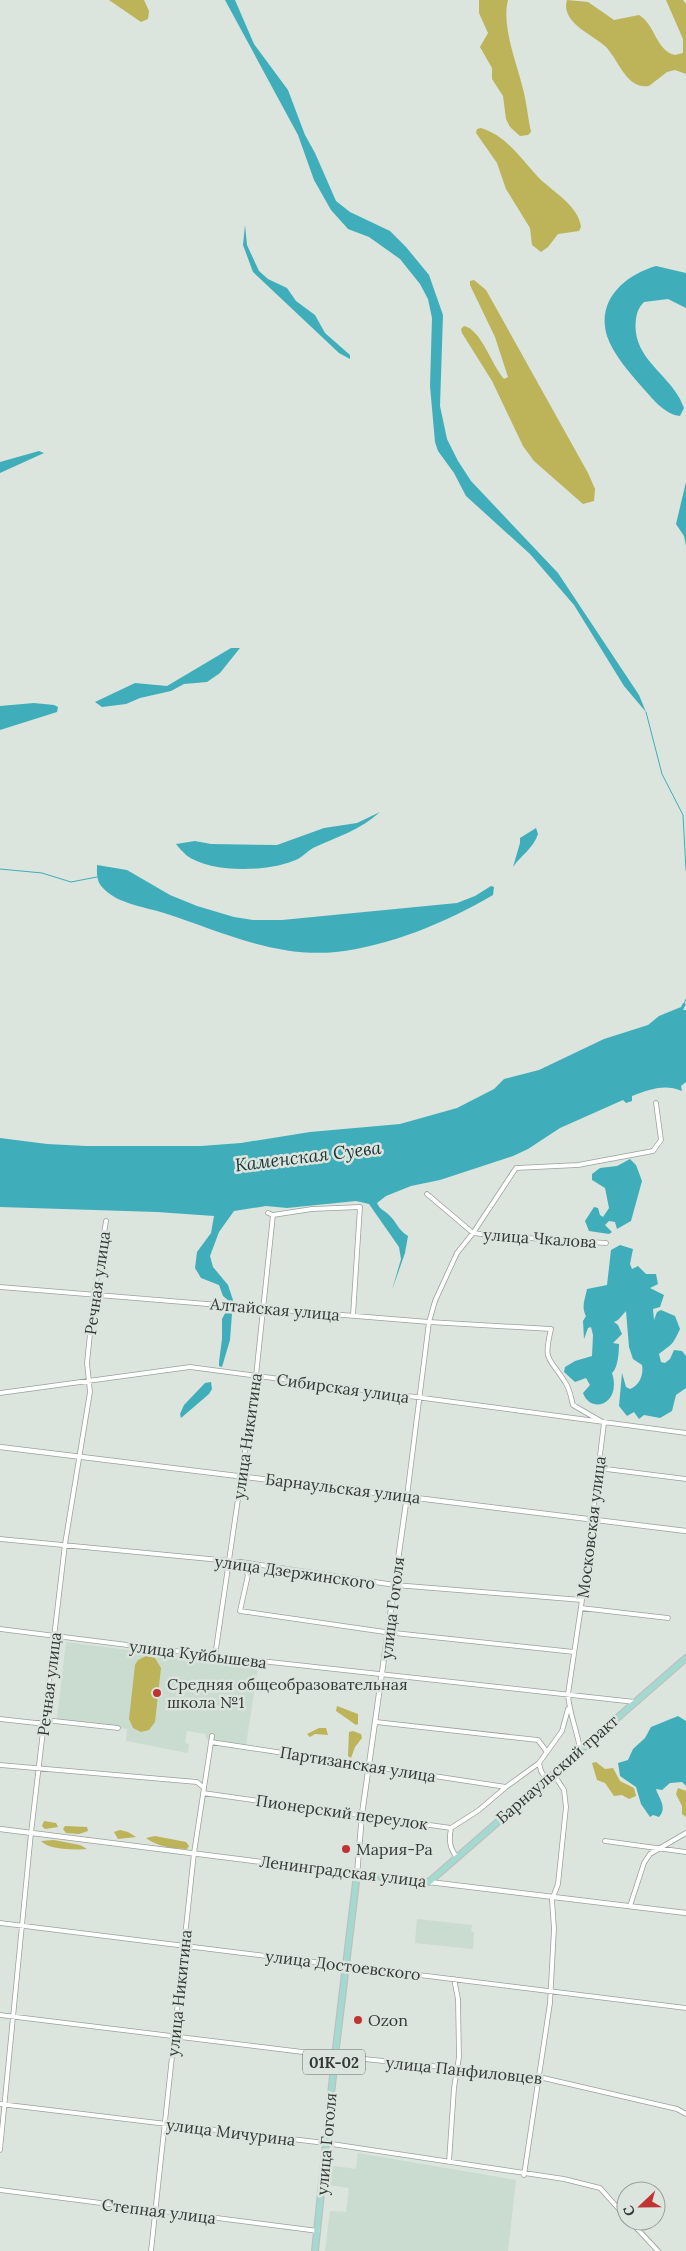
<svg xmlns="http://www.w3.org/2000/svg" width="686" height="2251" viewBox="0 0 686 2251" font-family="Lora,serif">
	<rect width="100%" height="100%" fill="#dbe4dd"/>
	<!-- built -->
	<path fill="#cadbcf" d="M66,1642L258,1667L246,1745L206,1739V1734L187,1731L185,1743L189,1744L188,1753L126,1741L127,1729L57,1719Z
		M417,1919L472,1925L471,1932H474L473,1949L415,1943Z
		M358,2153L516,2180L508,2251H325L330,2211L346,2212L349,2188L330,2185L333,2166L356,2169Z"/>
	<!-- green -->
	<path fill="#bdb359" d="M109,0H144L149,11L148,19L141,22Z
		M479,0H508C501,27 518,66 524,93C527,106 528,119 531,132L528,135L520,136L510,127L506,119L503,96L492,79V68L480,47L488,33L479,13Z
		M567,0L588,2L614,20L639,15C655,24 656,51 675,55L683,53V39L666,0H683L686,4V74L675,70L667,72L649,86C626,90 618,58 605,46C593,35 560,22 567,0Z
		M481,128C507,136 521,159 539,178C552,191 579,206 581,227L579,231L558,234L548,247L541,252L532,245L530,228L506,189L497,163L476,133L477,129Z
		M474,280L486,290L588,473L595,489L594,501L583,504L534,461L523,446L492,381L462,333L461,329L464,326C481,329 492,366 504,379L508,377L495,337L470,285V281Z
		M146,1656L155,1658L161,1668L155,1722L149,1730L141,1732L133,1728L129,1719L135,1665L138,1660Z
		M337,1706L358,1714V1724L356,1725L336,1711Z
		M319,1728H326L328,1735L315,1734L310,1737L307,1734Z
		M353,1731L361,1734L362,1738L355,1747L351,1758L348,1756L349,1732Z
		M596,1762L605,1769L613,1768L620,1781L634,1788L636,1796L629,1799L622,1795L614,1796L605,1783L597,1780L592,1763Z
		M678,1788L686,1791V1817L682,1814V1806L676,1794Z
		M44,1821L56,1823L58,1827L45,1829L42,1826Z
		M65,1826L87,1827L88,1831L79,1834L66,1833L63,1829Z
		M120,1830L128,1832L136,1837L118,1839L114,1832Z
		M155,1836L186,1842L189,1846L187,1849C173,1849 156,1846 146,1838Z
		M54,1840L80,1845L87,1849C75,1850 49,1850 41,1841Z"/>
	<!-- water -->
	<path fill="#3faeba" d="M225,0H235L254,44L288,90L305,135L315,153L336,201L350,212L390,231L406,247L429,275L443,315L440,406L447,439L458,461L471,481L558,573L639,695L646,712L624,686L574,605L530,554L466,496L454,473L438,451L435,442L430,386L432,318L428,299L420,284L400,259L369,237L348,229L331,210L314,180L298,135Z
		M245,225L247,245L259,271L268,279L287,288L296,301L315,315L325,333L350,355V359L339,353L253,272L243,245Z
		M656,266L686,273V308L668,299L644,302C639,307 637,312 636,319C631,356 665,371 680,399L684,408L680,416C665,415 651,397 642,387C629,372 613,354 607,336C596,300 625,275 656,266Z
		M39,451L44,453L0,473V462Z
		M686,482V546L684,536L676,524Z
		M231,648H240L220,673L207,682L184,684L171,691L140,698L126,704L102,707L95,702L135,683L167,686Z
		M34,703L54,705L58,707L57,712L0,730V706Z
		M380,812C360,830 337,837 313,848C308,851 303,856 298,859C271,872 211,874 186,855C183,852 179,848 176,844L195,841L211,844L277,845L324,828L357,823Z
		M536,828L538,834C533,849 521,855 513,867L520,843V838Z
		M97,865L127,870L170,895L197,906L234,917L253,920H282L457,903L475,896L491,886L494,887L493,895C447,922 390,946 336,952C275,958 220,931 164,913C142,906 117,904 102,887C96,880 97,873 97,865Z
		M683,1003L686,1004L683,1010H686V1082L681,1086L682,1091C664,1083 648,1090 632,1096V1101L626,1103L623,1100L560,1128L528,1149L513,1156L440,1180L411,1186L386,1196L377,1203C380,1210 384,1210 389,1215C397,1222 397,1229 408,1236L405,1253L392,1290L401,1259L399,1247L369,1204L356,1201L287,1208L266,1206L234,1211L219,1232L210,1256L213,1267L228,1285L233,1300L230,1340L222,1367L219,1366V1362L222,1339V1319L230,1304L229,1301L223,1296L219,1285L201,1278L195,1268L197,1252L211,1233L214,1216L157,1212L0,1207V1138L47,1144L86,1146H201L241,1143L310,1132L400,1124L457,1108L494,1089L504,1079L539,1070L604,1039L648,1025L659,1016L681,1007Z
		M630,1159L636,1165L642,1181L631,1221L617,1229L615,1222L609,1221L605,1225L612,1232L609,1234L589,1231L585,1221L594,1207L598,1208L600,1215L603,1217L609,1208L605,1188L592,1180V1174L600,1168L617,1166Z
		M620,1245L633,1249L630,1264L632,1269L638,1266L646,1274H656L658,1284L650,1288L664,1295L660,1307L653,1309L654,1320L657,1312L661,1310L675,1316L680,1329C672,1346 673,1343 659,1354L661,1362L665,1363L670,1359L674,1350L682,1351L686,1356V1388L676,1395L672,1411L660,1418L644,1415L639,1419L634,1412L627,1416L619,1406L622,1373L626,1387L630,1389C639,1386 644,1375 642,1365L633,1359L629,1347L626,1311L618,1320L614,1322L618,1325L622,1334L613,1343L619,1344C619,1352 618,1368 612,1373C622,1404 591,1415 583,1393L590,1385L586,1378L575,1382L564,1372L565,1367L575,1361L592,1356L593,1335L591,1327L588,1328L584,1339L583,1321L586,1316C581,1307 585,1299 587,1289L607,1285L611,1250Z
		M211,1382L212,1389L209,1394L181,1418L180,1414L184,1405L205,1383Z
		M678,1716L686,1721V1786L682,1782L670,1783L662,1790L656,1789C658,1797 668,1807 659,1817L653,1815L650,1817L641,1804L636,1787L620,1776L618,1763L628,1760L633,1749L645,1738L651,1727Z"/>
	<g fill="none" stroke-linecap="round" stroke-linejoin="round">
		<!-- stream -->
		<path stroke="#3faeba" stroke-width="1" d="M646,712L662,774L683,815L686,870
			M0,869L42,873L71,882L97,877
			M684,1004L686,999"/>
		<defs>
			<path id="minor" d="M427,1194L473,1233L498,1236L606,1243
				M268,1213L273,1215L312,1209L360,1207L353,1315
				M0,1287L429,1322L551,1329C543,1363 549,1356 565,1382C570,1389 571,1398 573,1405L604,1423L582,1600L568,1694C569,1713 577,1730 580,1749
				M0,1393L190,1367L686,1433
				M598,1468L686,1479
				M407,1496L429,1322L435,1301L457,1253L473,1233L516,1168L578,1165L653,1151L661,1140L656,1103
				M0,1539L241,1562L395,1585L582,1600
				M241,1562L248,1575L240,1611L385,1632L574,1652
				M581,1608L668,1618
				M0,1629L215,1656L635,1702
				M215,1656L256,1376L273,1215
				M0,1719L36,1723L54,1721L118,1728
				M376,1722L538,1740L547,1752
				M211,1742L506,1787
				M539,1763L541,1771L546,1779
				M0,1765L197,1782L204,1788
				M203,1793L451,1828C449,1839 449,1847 456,1856
				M451,1828L479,1810L506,1787L539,1763L562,1731L568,1709
				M605,1841L686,1852
				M630,1906L644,1863L650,1854L686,1833
				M0,1923L686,2008
				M0,2015L335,2056L539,2077L677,2109L686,2114
				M0,2104L325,2143L564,2179L600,2188L626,2217
				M0,2150L31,1833L65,1544L90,1392L87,1363L94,1295L106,1221
				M449,2162L454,2088L459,2057L458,1999L454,1979
				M524,2175L550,2003L554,1929L552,1900L558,1884L566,1807L564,1790L553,1773
				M0,2190L318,2231
				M630,2221L658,2251
				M151,2251L194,1853L212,1736"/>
			<path id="tertiary" d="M0,1447L686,1531
				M0,1829L357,1874L362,1814L407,1496
				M429,1882L686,1913"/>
			<path id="primary" d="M315,2251L335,2056L357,1874L429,1882L686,1658"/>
		</defs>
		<!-- minor casing -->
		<use href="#minor" stroke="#99a29c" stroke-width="5.5"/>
		<!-- tertiary casing -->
		<use href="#tertiary" stroke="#99a29c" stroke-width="6"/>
		<!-- primary casing -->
		<use href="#primary" stroke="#bec0bf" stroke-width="8"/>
		<!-- minor -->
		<use href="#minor" stroke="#fff" stroke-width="4"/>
		<!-- tertiary -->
		<use href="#tertiary" stroke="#fff" stroke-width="4.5"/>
		<!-- primary -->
		<use href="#primary" stroke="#a3dad0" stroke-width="5.5"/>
	</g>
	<!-- markers -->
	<g fill="#c13232" stroke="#dbe4dd" stroke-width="2">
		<circle cx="157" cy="1693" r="5"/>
		<circle cx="346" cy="1849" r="5"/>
		<circle cx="358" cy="2020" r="5"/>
	</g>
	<g text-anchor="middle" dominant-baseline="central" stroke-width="5" stroke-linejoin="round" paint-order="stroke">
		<!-- shield labels -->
		<rect fill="#dbe4dd" stroke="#676c68" stroke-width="1" x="303" y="2049.5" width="62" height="25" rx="4"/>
		<g font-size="15" font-weight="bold" fill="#353936">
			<text x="334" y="2062">01К-02</text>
		</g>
		<!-- street labels -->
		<g font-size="16" fill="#353936" stroke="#dbe4dd">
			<text transform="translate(540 1238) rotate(4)">улица Чкалова</text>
			<text transform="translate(97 1283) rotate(-82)">Речная улица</text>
			<text transform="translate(275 1309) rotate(5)">Алтайская улица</text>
			<text transform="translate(343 1388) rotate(8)">Сибирская улица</text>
			<text transform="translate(247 1436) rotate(-82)">улица Никитина</text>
			<text transform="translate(343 1488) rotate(7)">Барнаульская улица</text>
			<text transform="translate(591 1527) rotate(-83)">Московская улица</text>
			<text transform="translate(295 1572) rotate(8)">улица Дзержинского</text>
			<text transform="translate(392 1608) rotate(-83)">улица Гоголя</text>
			<text transform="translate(198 1654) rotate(7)">улица Куйбышева</text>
			<text transform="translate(49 1684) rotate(-83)">Речная улица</text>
			<text transform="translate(358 1764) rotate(9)">Партизанская улица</text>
			<text transform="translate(557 1769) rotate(-41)">Барнаульский тракт</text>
			<text transform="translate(342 1812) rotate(8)">Пионерский переулок</text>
			<text transform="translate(343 1871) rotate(7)">Ленинградская улица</text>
			<text transform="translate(343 1965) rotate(7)">улица Достоевского</text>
			<text transform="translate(179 1993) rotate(-84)">улица Никитина</text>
			<text transform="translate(464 2070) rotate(6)">улица Панфиловцев</text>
			<text transform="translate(231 2132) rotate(7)">улица Мичурина</text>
			<text transform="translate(326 2144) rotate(-85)">улица Гоголя</text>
			<text transform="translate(159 2211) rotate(7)">Степная улица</text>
		</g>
		<!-- poi labels -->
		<g font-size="16" fill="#353936" stroke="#dbe4dd" text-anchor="start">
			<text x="167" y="1684">Средняя общеобразовательная<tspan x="167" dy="18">школа №1</tspan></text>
			<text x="356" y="1849">Мария-Ра</text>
			<text x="368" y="2020">Ozon</text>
		</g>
		<!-- water labels -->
		<g font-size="18" font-style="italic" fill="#1c3538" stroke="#dbe4dd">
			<text transform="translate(308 1156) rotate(-7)">Каменская Суева</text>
		</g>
	</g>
	<!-- north arrow -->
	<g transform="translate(641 2206) rotate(248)"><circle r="24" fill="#dbe4dd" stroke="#99a09a"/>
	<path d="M0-4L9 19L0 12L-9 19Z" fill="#c13232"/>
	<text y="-8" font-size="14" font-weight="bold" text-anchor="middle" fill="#353936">С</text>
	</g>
</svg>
